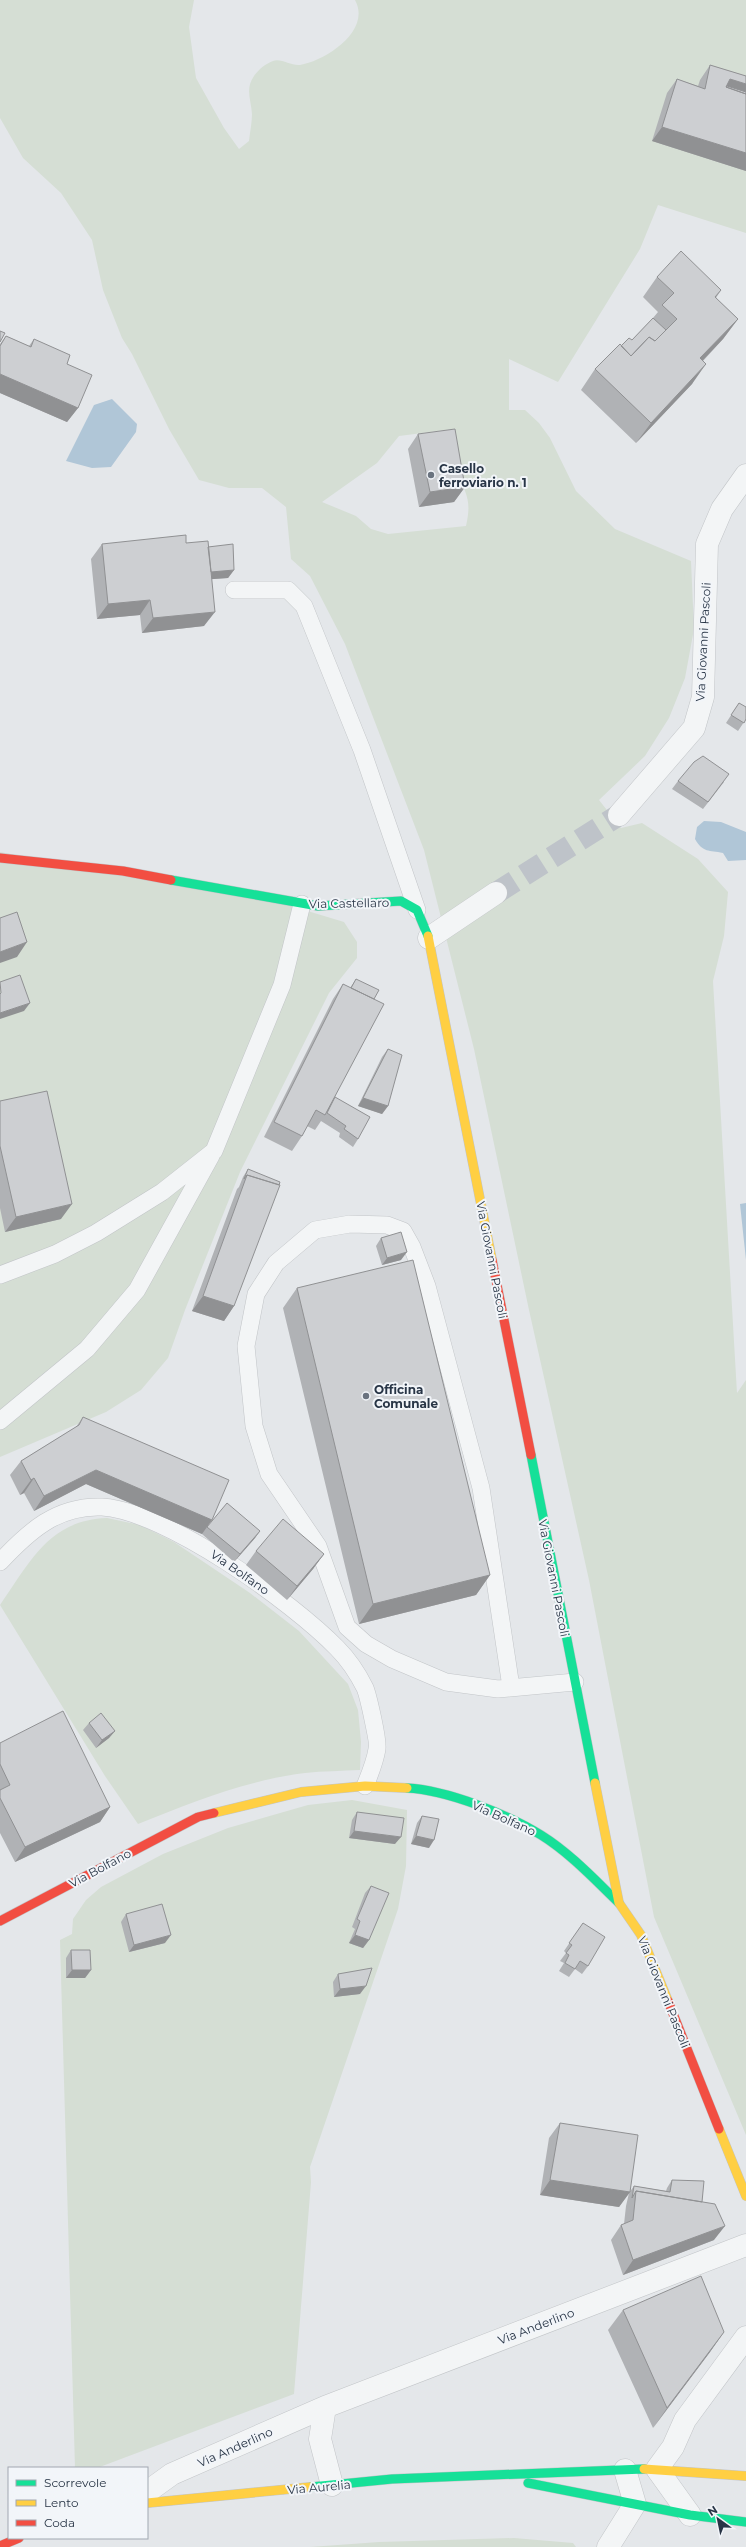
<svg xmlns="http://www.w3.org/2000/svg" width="746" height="2547" viewBox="0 0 746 2547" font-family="Montserrat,sans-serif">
	<rect width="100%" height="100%" fill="#e4e7ea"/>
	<!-- green -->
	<path fill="#d5ded4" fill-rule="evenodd" d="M0,0H194L189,27L196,78L224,128L239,149L249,141C250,132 252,122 252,114C251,99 245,89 254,76C259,69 265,64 273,61C281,58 291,66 300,65C325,61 372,31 355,0H746V233L658,205L640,249L558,382L509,359V410H525L539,423L550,438L576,491L615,529L691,561L694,629L685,678L669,718L645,756L599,800L621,828L642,823L698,859L728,892L724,936L713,981L737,1393L746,1380V2135L654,1917L589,1580L529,1310L474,1049L424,850L345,644L310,576L291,559L286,507L262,488H229L199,480L169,429L132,354L122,338L103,290L92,240L61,193L23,158L0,118ZM454,429C454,443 454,458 458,472C466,496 472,499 466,526L388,534L371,529L356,516L322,502L377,463L399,436Z
		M0,852L291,906L344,922L357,942V958L329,993L240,1172L185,1310L168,1358L141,1390L106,1412L0,1457Z
		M107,1518L140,1525L174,1542L250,1593L299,1631L348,1684L358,1710L361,1742L360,1770C342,1771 323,1771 305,1773C248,1780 192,1802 138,1824L105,1776L0,1605C30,1562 49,1520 107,1518Z
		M352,1800L407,1810L406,1866L398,1909L310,2167L311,2182L294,2394L97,2468H75L60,1940L72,1934L73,1919L86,1900L101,1887L163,1854L228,1828L308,1805Z
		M514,2538L573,2543L576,2547H310L379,2542Z"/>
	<!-- water -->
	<path fill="#b0c6d7" d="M112,399L137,424L136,432L111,467L92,468L66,461L94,405Z
		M704,821L721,822L746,832V860L728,861L723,853C709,850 703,853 695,839L697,827Z
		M746,1203V1260L740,1204Z"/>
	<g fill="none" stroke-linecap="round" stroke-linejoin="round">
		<!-- street-tunnel -->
		<path stroke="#bec3c9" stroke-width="22" stroke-dasharray="22 11" stroke-linecap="butt" d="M496,893L619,815"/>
		<defs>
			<path id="lane" d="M234,590H288L304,606L362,750L417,910
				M0,1275L55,1254L96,1233L162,1192L214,1151L282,985L302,904
				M0,1421L87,1349L137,1290L211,1156
				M0,1562C28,1532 57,1505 102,1507C166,1511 292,1602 337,1648C348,1659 358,1674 365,1688C368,1695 379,1743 377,1749C375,1762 370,1774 365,1786
				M511,1687L481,1488L427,1286L412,1247L403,1231L387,1225L350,1224L315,1230L276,1263L256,1294L246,1346L254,1426L269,1474L318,1546L347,1627L366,1644L392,1659L446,1682L498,1689L575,1682"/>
			<path id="street" d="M619,815L694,728L703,697L707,544L722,509L746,475
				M429,938L496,893
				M325,2407L320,2439L332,2485
				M147,2492L172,2474L325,2407L746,2245
				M690,2515L657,2469L673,2447L685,2420L746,2337
				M608,2547L635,2504L625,2470"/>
			<path id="fast" d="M171,880L318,906L401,901L417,910L428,936
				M531,1455L595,1783
				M407,1788C447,1790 507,1814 541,1835C570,1853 595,1880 619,1903
				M528,2483L690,2515L746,2522
				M311,2487L392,2479L644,2469"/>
			<path id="slow" d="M428,936L492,1260
				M595,1783L619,1903L641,1935L668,2001
				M214,1813L301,1792L365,1786L407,1788
				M719,2129L746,2196
				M644,2469L746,2476
				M147,2503L311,2487"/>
			<path id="jam" d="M0,858L123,871L171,880
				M492,1260L531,1455
				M0,1921L198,1817L214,1813
				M668,2001L719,2129
				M0,2546L19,2538"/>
		</defs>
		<!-- lane casing -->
		<use href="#lane" stroke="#c2c5c8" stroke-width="18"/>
		<!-- street casing -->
		<use href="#street" stroke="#c2c5c8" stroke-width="23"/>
		<!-- fast casing -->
		<use href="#fast" stroke="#c2c5c8" stroke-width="10"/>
		<!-- slow casing -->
		<use href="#slow" stroke="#c2c5c8" stroke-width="10"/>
		<!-- jam casing -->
		<use href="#jam" stroke="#c2c5c8" stroke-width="10"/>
		<!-- lane -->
		<use href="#lane" stroke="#f3f5f6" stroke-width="17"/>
		<!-- street -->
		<use href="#street" stroke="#f3f5f6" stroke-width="22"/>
		<!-- fast -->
		<use href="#fast" stroke="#16e098" stroke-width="9"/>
		<!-- slow -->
		<use href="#slow" stroke="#ffcf43" stroke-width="9"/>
		<!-- jam -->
		<use href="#jam" stroke="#f24e42" stroke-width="9"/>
	</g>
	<!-- wall -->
	<path fill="#b0b2b5" d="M710,65L746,76V171L652,141L667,93L677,79L698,86L700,80Z
		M657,277L721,290L716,298L738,319L723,339L703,361L692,384L636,443L581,390L595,369L632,340L653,318L658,312L643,297Z
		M6,336L29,346L34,339L67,364L78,408L67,422L0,393V344Z
		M418,434L465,487L454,502L419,507L408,449Z
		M102,544L208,547L234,570L228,578L211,579L204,626L142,633L140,615L97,619L91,559Z
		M739,703L746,719L738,731L726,723Z
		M678,781L724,782L703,809L672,789Z
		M356,979L375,999L335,1097L358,1139L353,1147L339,1137L340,1133L321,1121L315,1130L307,1126L302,1136L292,1151L264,1137L333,999L343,984L350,988Z
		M388,1049V1106L382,1114L358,1106L382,1057Z
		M0,1101L61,1219L5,1232L0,1208Z
		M248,1169L234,1306L224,1321L192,1311L237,1189L239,1187L243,1177Z
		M381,1238L401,1260L382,1265L376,1246Z
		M297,1288L490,1575L476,1595L359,1624L283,1308Z
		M83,1417L212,1520L202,1534L86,1484L34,1511L24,1493L20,1495L10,1475L21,1461L76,1427Z
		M207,1527L260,1531L255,1538L234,1562L202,1534Z
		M256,1551L324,1554L313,1569L287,1600L246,1565Z
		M89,1723L115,1731L109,1738L96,1748L83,1730Z
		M0,1743L110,1807L100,1822L15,1862L0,1833Z
		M357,1812L395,1844L349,1838L352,1820Z
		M422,1816L429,1848L411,1844L417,1823Z
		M371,1886L369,1940L363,1948L349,1943L355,1929L352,1927L365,1893Z
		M126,1914L165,1943L129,1952L121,1922Z
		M583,1923L588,1966L582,1974L575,1969L569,1977L559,1971L564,1963L560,1961L566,1953L564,1951Z
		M71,1950L91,1970L85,1978H66V1958Z
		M338,1974L360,1994L334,1997L333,1982Z
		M560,2123L630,2192L619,2207L540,2195L549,2138Z
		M672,2180L702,2202L714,2240L623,2275L611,2240L621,2225L624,2224L626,2206L629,2193L634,2186L666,2191L667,2188Z
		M623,2310L724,2332L710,2352L653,2428L608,2330Z"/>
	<!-- shaded-wall -->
	<path fill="#909193" d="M730,79L746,84V102L721,94Z
		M662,127L746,153V171L652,141Z
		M738,319L723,339L686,378L700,358Z
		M706,364L692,384L636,443L651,423Z
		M0,374L78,408L67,422L0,393Z
		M465,487L454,502L419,507L430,492Z
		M234,570L228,578L200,580L205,572Z
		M150,600L140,615L97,619L108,604Z
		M215,612L204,626L142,633L153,618Z
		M27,942L17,957L0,963V952Z
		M30,1003L24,1011L0,1019V1013Z
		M363,1098L388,1106L382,1114L358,1106Z
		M72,1204L61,1219L5,1232L16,1217Z
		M407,1252L401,1260L382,1265L387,1258Z
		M203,1296L234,1306L224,1321L192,1311Z
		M96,1470L212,1520L202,1534L86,1484L34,1511L44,1496Z
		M34,1478L24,1493L20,1495L31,1480Z
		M260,1531L255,1538L234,1562L240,1554Z
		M324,1554L313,1569L287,1600L297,1586Z
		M490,1575L476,1595L359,1624L373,1604Z
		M115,1731L109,1738L96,1748L102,1740Z
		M110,1807L100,1822L15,1862L25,1847Z
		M354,1831L401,1837L395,1844L349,1838Z
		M416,1836L434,1840L429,1848L411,1844Z
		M171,1935L165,1943L129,1952L134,1945Z
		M355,1935L369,1940L363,1948L349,1943Z
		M72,1970H91L85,1978H66Z
		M366,1986L360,1994L334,1997L340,1989Z
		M550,2180L630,2192L619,2207L540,2195Z
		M725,2226L714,2240L623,2275L633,2260Z
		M724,2332L710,2352L653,2428L667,2408Z"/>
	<!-- building -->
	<path fill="#cdcfd2" stroke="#909193" d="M710,65L746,76V84L730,79L726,87L746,94V153L662,127L677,79L705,89Z
		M727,86L746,92V94L726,87Z
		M681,251L721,290L715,297L738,319L700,358L706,364L651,423L595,369L620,344L631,356L649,337L655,341L677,319L662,305L674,293L657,277Z
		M653,318L666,330L655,341L649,337L631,356L621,346L629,338L632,340Z
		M0,331L5,333L0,342Z
		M6,336L31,347L34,339L70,355L67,364L92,375L78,408L0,374V346Z
		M455,429L465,487L430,492L418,434Z
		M186,535V543L208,541L215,612L153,618L150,600L108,604L102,544Z
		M233,544L234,570L211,572L208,547Z
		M739,703L746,707V719L744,723L731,715Z
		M703,756L729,774L708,802L678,781L694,762Z
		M17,912L27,942L0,952V918Z
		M20,975L30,1003L0,1013V994L1,993L0,982Z
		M356,979L379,990L374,999L351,988Z
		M343,984L384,1004L325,1115L316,1110L302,1136L274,1122Z
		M388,1049L402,1055L388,1106L363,1098Z
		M47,1091L72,1204L16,1217L0,1146V1101Z
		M335,1097L370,1117L358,1139L344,1129L346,1126L327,1113Z
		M248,1169L280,1182L279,1185L247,1175L244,1179Z
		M247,1175L280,1185L234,1306L203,1296Z
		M401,1232L407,1252L387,1258L381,1238Z
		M413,1260L490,1575L373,1604L297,1288Z
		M83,1417L229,1480L212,1520L96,1470L44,1496L34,1478L31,1480L21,1461L79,1425Z
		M227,1503L260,1531L240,1554L207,1527Z
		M283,1519L324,1554L297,1586L256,1551Z
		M63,1711L110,1807L25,1847L0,1798V1790L10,1785L0,1764V1743Z
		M101,1713L115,1731L102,1740L89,1723Z
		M357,1812L404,1818L401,1837L354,1831Z
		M422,1816L439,1819L434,1840L416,1836Z
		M371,1886L389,1893L369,1940L355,1935L360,1921L357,1919Z
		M162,1904L171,1935L134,1945L126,1914Z
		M583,1923L605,1937L588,1966L580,1961L575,1969L565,1963L569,1955L566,1953L572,1945L569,1943Z
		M71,1950H90L91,1970H72Z
		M372,1968L366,1986L340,1989L338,1974Z
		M560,2123L638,2135L630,2192L550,2180Z
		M672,2180L704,2181L702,2202L636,2191L632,2198L634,2186L670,2192Z
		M636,2191L715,2204L725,2226L633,2260L621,2225L633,2220Z
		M701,2276L724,2332L667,2408L623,2310Z"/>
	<!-- markers -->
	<g fill="#6a737f" stroke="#f2f5f9" stroke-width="1.5">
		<circle cx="431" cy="475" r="4"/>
		<circle cx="366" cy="1396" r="4"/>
	</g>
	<g text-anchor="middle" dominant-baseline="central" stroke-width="4" stroke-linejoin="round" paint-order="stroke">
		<!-- poi labels -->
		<g font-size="12" font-weight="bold" fill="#283546" stroke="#f2f5f9" text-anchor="start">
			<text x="439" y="468">Casello<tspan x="439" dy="14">ferroviario n. 1</tspan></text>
			<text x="374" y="1389">Officina<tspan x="374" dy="14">Comunale</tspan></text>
		</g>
		<!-- street labels -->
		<g font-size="12" fill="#283546" stroke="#f2f5f9">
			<text transform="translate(703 642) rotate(-87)">Via Giovanni Pascoli</text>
			<text transform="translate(349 903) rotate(-1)">Via Castellaro</text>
			<text transform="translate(492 1260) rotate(79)">Via Giovanni Pascoli</text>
			<text transform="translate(240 1572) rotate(35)">Via Bolfano</text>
			<text transform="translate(554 1578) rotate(79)">Via Giovanni Pascoli</text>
			<text transform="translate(504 1818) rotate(24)">Via Bolfano</text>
			<text transform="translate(100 1868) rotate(-28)">Via Bolfano</text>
			<text transform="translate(664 1992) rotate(68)">Via Giovanni Pascoli</text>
			<text transform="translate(536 2326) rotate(-21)">Via Anderlino</text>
			<text transform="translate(235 2447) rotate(-24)">Via Anderlino</text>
			<text transform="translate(319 2487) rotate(-5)">Via Aurelia</text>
		</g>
	</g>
	<!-- legend -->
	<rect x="8" y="2467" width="140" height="72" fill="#f2f5f9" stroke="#a1a8b1"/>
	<rect x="16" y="2480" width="20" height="6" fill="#16e098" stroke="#a1a8b1"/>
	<text x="44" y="2487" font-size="12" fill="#283546">Scorrevole</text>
	<rect x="16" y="2500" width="20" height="6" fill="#ffcf43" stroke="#a1a8b1"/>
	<text x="44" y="2507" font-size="12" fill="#283546">Lento</text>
	<rect x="16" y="2520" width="20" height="6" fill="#f24e42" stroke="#a1a8b1"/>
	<text x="44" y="2527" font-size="12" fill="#283546">Coda</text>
	<!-- north arrow -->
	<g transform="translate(718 2519) rotate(327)" stroke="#f2f5f9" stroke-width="3" paint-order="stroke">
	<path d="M0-3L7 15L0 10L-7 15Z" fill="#283546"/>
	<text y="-6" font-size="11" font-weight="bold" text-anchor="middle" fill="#283546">N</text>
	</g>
</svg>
